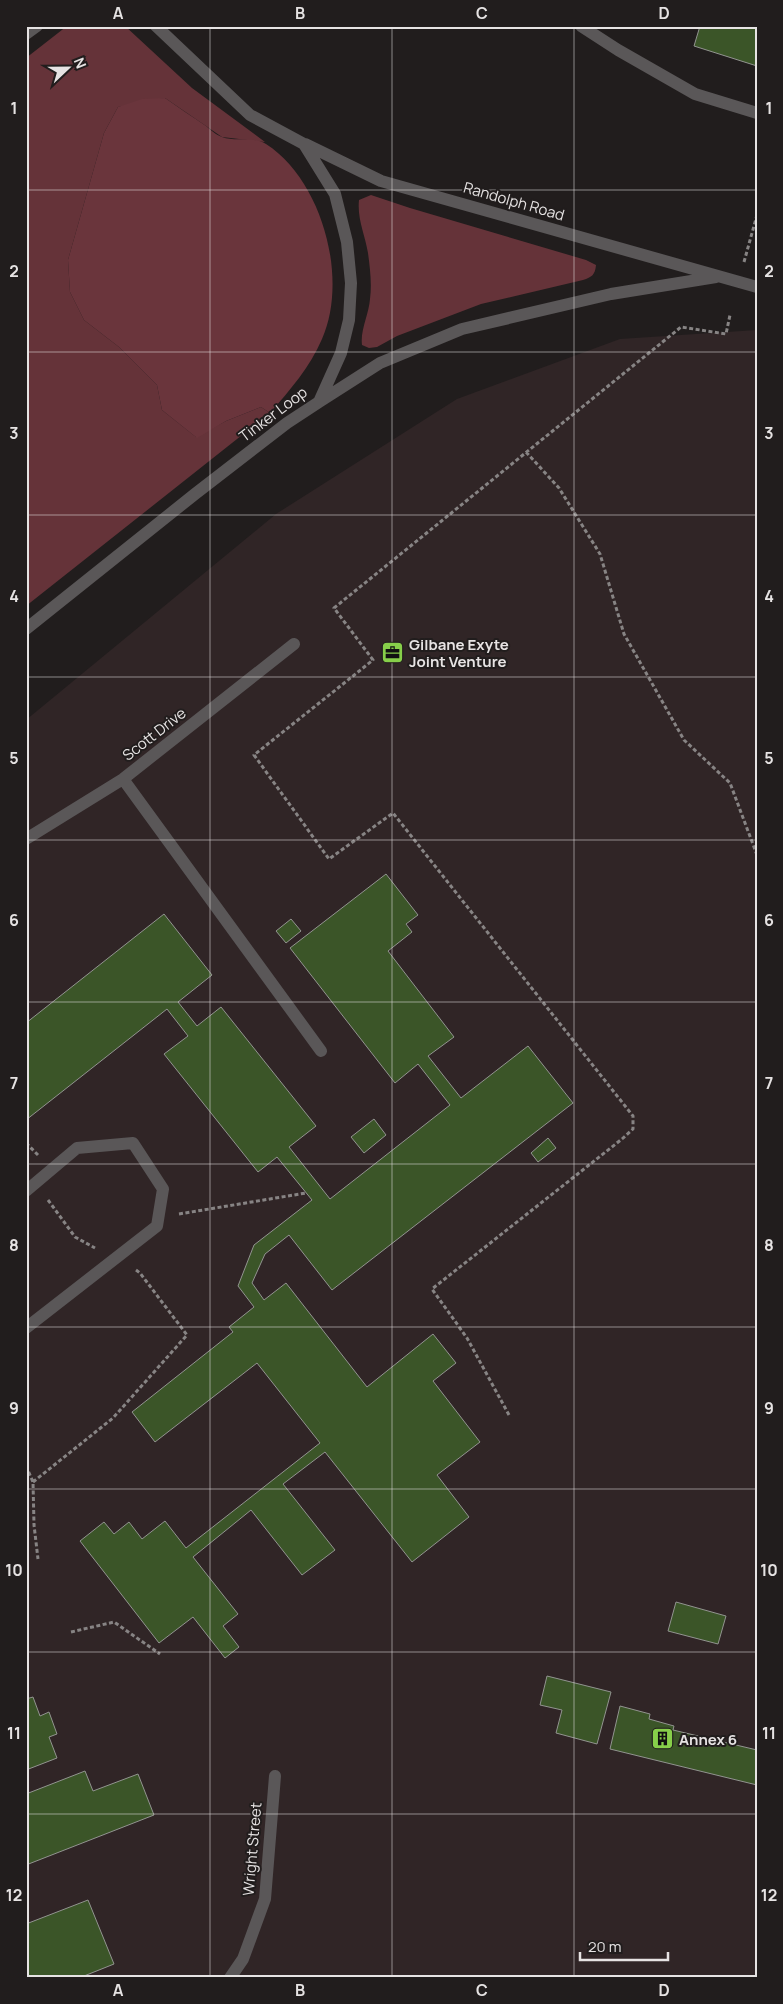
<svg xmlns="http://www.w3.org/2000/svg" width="783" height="2004" viewBox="0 0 783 2004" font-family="Manrope,sans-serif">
	<rect width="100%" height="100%" fill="#211d1d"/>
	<!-- built -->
	<path fill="#302526" d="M757,330V1978H26V720L276,514L457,399L620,339Z"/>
	<!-- green -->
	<path fill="#653339" d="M67,26H125L192,88L265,142L222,137L165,98L118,107L104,133L68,260L70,292L84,320L119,347L157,385L162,410L196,437L226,421L261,407L270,413L26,606V58Z
		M371,195L410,208L586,260L596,265C595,275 592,277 583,280L481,304L397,336L377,347L369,348L362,345C360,330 369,314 370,299C372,284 370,268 368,253C365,235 357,219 359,200Z"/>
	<!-- forest -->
	<path fill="#6a353c" d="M165,98C179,108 193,117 206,126C211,130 216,135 222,137C235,142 254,136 266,144C322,180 349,278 322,339C310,367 290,390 270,413L261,407L226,421L197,438L162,410L157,385L119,347L84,320L70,292L68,260L104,133L118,107L142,99Z"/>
	<!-- building -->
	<path fill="#3b5528" stroke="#929490" d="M700,26H757V66L694,46Z
		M386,874L418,915L406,924L412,932L388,951L454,1037L428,1056L461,1098L528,1046L573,1103L332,1290L289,1235L265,1254L252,1283L264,1300L286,1283L367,1387L433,1334L456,1363L433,1381L480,1442L437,1475L469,1517L412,1562L325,1452L283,1484L335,1550L302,1575L251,1510L193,1557L238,1614L223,1626L239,1647L225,1658L193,1617L159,1643L80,1541L104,1522L114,1534L129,1522L142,1539L165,1521L186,1548L320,1443L257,1363L155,1442L132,1412L233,1332L229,1327L254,1307L238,1286L254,1245L312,1200L277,1157L258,1172L164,1054L188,1036L167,1009L26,1120V1023L164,914L212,975L178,1002L197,1026L221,1007L316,1126L289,1147L330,1199L450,1105L418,1064L395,1083L290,948Z
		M291,919L301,931L286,943L276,931Z
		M374,1119L386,1135L364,1153L351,1137Z
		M548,1138L556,1148L538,1162L531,1153Z
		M676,1602L726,1616L718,1644L668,1631Z
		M547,1676L611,1692L597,1744L556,1733L562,1710L540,1705Z
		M33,1697L40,1716L49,1712L57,1734L49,1737L57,1758L26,1770V1699Z
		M620,1706L650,1714L649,1719L674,1726L673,1730L757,1750V1785L610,1749Z
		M85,1771L93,1791L138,1774L154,1815L26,1865V1794Z
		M88,1900L114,1964L79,1978H26V1924Z"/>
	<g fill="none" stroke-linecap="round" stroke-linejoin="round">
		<!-- path -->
		<path stroke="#878484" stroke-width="3" stroke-dasharray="4 2.5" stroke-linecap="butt" d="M744,262L757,215
			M526,452L559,488L600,554L624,634L684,740L730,783L757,855
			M26,1143L38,1155
			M48,1200L75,1237L95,1248
			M179,1214L306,1193
			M509,1415L467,1338L432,1289L622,1139L633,1129V1116L393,813L329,859L254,755L373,660L334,608L681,327L726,334L730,315
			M26,1466L33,1482L34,1525L38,1559
			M33,1482L113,1418L187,1335L140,1273L136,1270
			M71,1632L114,1622L160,1654"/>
		<!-- minor -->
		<path stroke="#5a5758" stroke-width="12" d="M581,26L618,50L695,94L757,113
			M26,34L37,26
			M305,144L381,181L757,287
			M319,402L380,363L462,329L611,294L716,277
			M26,629L195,494L287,423L319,402L341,353L349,320L351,283L347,242L335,194L304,144L250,115L156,26
			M123,779L321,1051
			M26,839L123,779L294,644
			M26,1191L77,1148L133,1143L163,1189L157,1226L26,1328
			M230,1978L243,1959L265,1899L275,1776"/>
	</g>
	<!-- grid -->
	<path fill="none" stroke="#e6e3e3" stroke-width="1" stroke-opacity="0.55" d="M210,26V1978M392,26V1978M574,26V1978M26,190H757M26,352H757M26,515H757M26,677H757M26,840H757M26,1002H757M26,1164H757M26,1327H757M26,1489H757M26,1652H757M26,1814H757"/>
	<!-- icons -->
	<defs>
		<symbol id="office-square" viewBox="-11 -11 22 22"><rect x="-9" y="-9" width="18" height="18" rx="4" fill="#87cf4a" stroke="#211d1d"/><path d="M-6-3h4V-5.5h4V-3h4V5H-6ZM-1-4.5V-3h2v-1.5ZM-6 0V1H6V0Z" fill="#111"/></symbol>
		<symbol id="building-square" viewBox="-11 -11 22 22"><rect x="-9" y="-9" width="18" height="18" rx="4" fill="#87cf4a" stroke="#211d1d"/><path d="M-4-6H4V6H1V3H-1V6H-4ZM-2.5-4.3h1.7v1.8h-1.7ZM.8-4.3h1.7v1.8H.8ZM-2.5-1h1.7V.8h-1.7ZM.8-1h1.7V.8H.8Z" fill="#111"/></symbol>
	</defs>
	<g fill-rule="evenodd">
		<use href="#office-square" x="380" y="640" width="25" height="25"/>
		<use href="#building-square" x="650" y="1726" width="25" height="25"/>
	</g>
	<g text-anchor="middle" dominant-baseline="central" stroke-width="4" stroke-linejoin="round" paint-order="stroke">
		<!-- street labels -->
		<g font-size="15" fill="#e6e3e3" stroke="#211d1d">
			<text transform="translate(514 201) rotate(16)">Randolph Road</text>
			<text transform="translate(273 414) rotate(-37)">Tinker Loop</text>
			<text transform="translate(154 734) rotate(-38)">Scott Drive</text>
			<text transform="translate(252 1849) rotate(-85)">Wright Street</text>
		</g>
		<!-- poi labels -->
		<g font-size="15" font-weight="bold" fill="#e6e3e3" stroke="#211d1d" text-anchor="start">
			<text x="409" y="644">Gilbane Exyte<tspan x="409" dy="17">Joint Venture</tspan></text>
			<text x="679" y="1739">Annex 6</text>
		</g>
	</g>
	<!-- border -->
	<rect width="783" height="2004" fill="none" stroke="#211d1d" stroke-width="55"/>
	<!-- north arrow -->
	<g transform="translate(68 68) rotate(68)" stroke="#211d1d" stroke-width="4" paint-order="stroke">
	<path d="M0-4L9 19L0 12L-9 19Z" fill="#e6e3e3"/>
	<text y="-8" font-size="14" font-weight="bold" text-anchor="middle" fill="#e6e3e3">N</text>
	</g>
	<!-- scale -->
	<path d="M580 1952v8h88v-8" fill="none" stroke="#e6e3e3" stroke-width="2.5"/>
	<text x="588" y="1952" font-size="15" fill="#e6e3e3" stroke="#211d1d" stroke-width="4" paint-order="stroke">20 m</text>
	<rect x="28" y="28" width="728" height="1948" fill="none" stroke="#e6e3e3" stroke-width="2"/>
	<g font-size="16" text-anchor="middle" font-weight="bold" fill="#e6e3e3">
		<text x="118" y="19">A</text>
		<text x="300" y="19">B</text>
		<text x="482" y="19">C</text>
		<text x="664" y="19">D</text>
		<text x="14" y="114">1</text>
		<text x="769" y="114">1</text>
		<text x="14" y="277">2</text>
		<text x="769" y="277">2</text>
		<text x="14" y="439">3</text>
		<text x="769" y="439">3</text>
		<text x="14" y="602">4</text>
		<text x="769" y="602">4</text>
		<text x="14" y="764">5</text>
		<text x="769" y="764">5</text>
		<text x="14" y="926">6</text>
		<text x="769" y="926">6</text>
		<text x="14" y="1089">7</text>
		<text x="769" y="1089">7</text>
		<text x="14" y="1251">8</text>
		<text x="769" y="1251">8</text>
		<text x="14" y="1414">9</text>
		<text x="769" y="1414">9</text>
		<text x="14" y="1576">10</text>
		<text x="769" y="1576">10</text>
		<text x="14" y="1739">11</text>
		<text x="769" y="1739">11</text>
		<text x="14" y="1901">12</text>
		<text x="769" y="1901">12</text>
		<text x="118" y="1996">A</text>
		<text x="300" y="1996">B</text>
		<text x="482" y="1996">C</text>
		<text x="664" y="1996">D</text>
	</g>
</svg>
